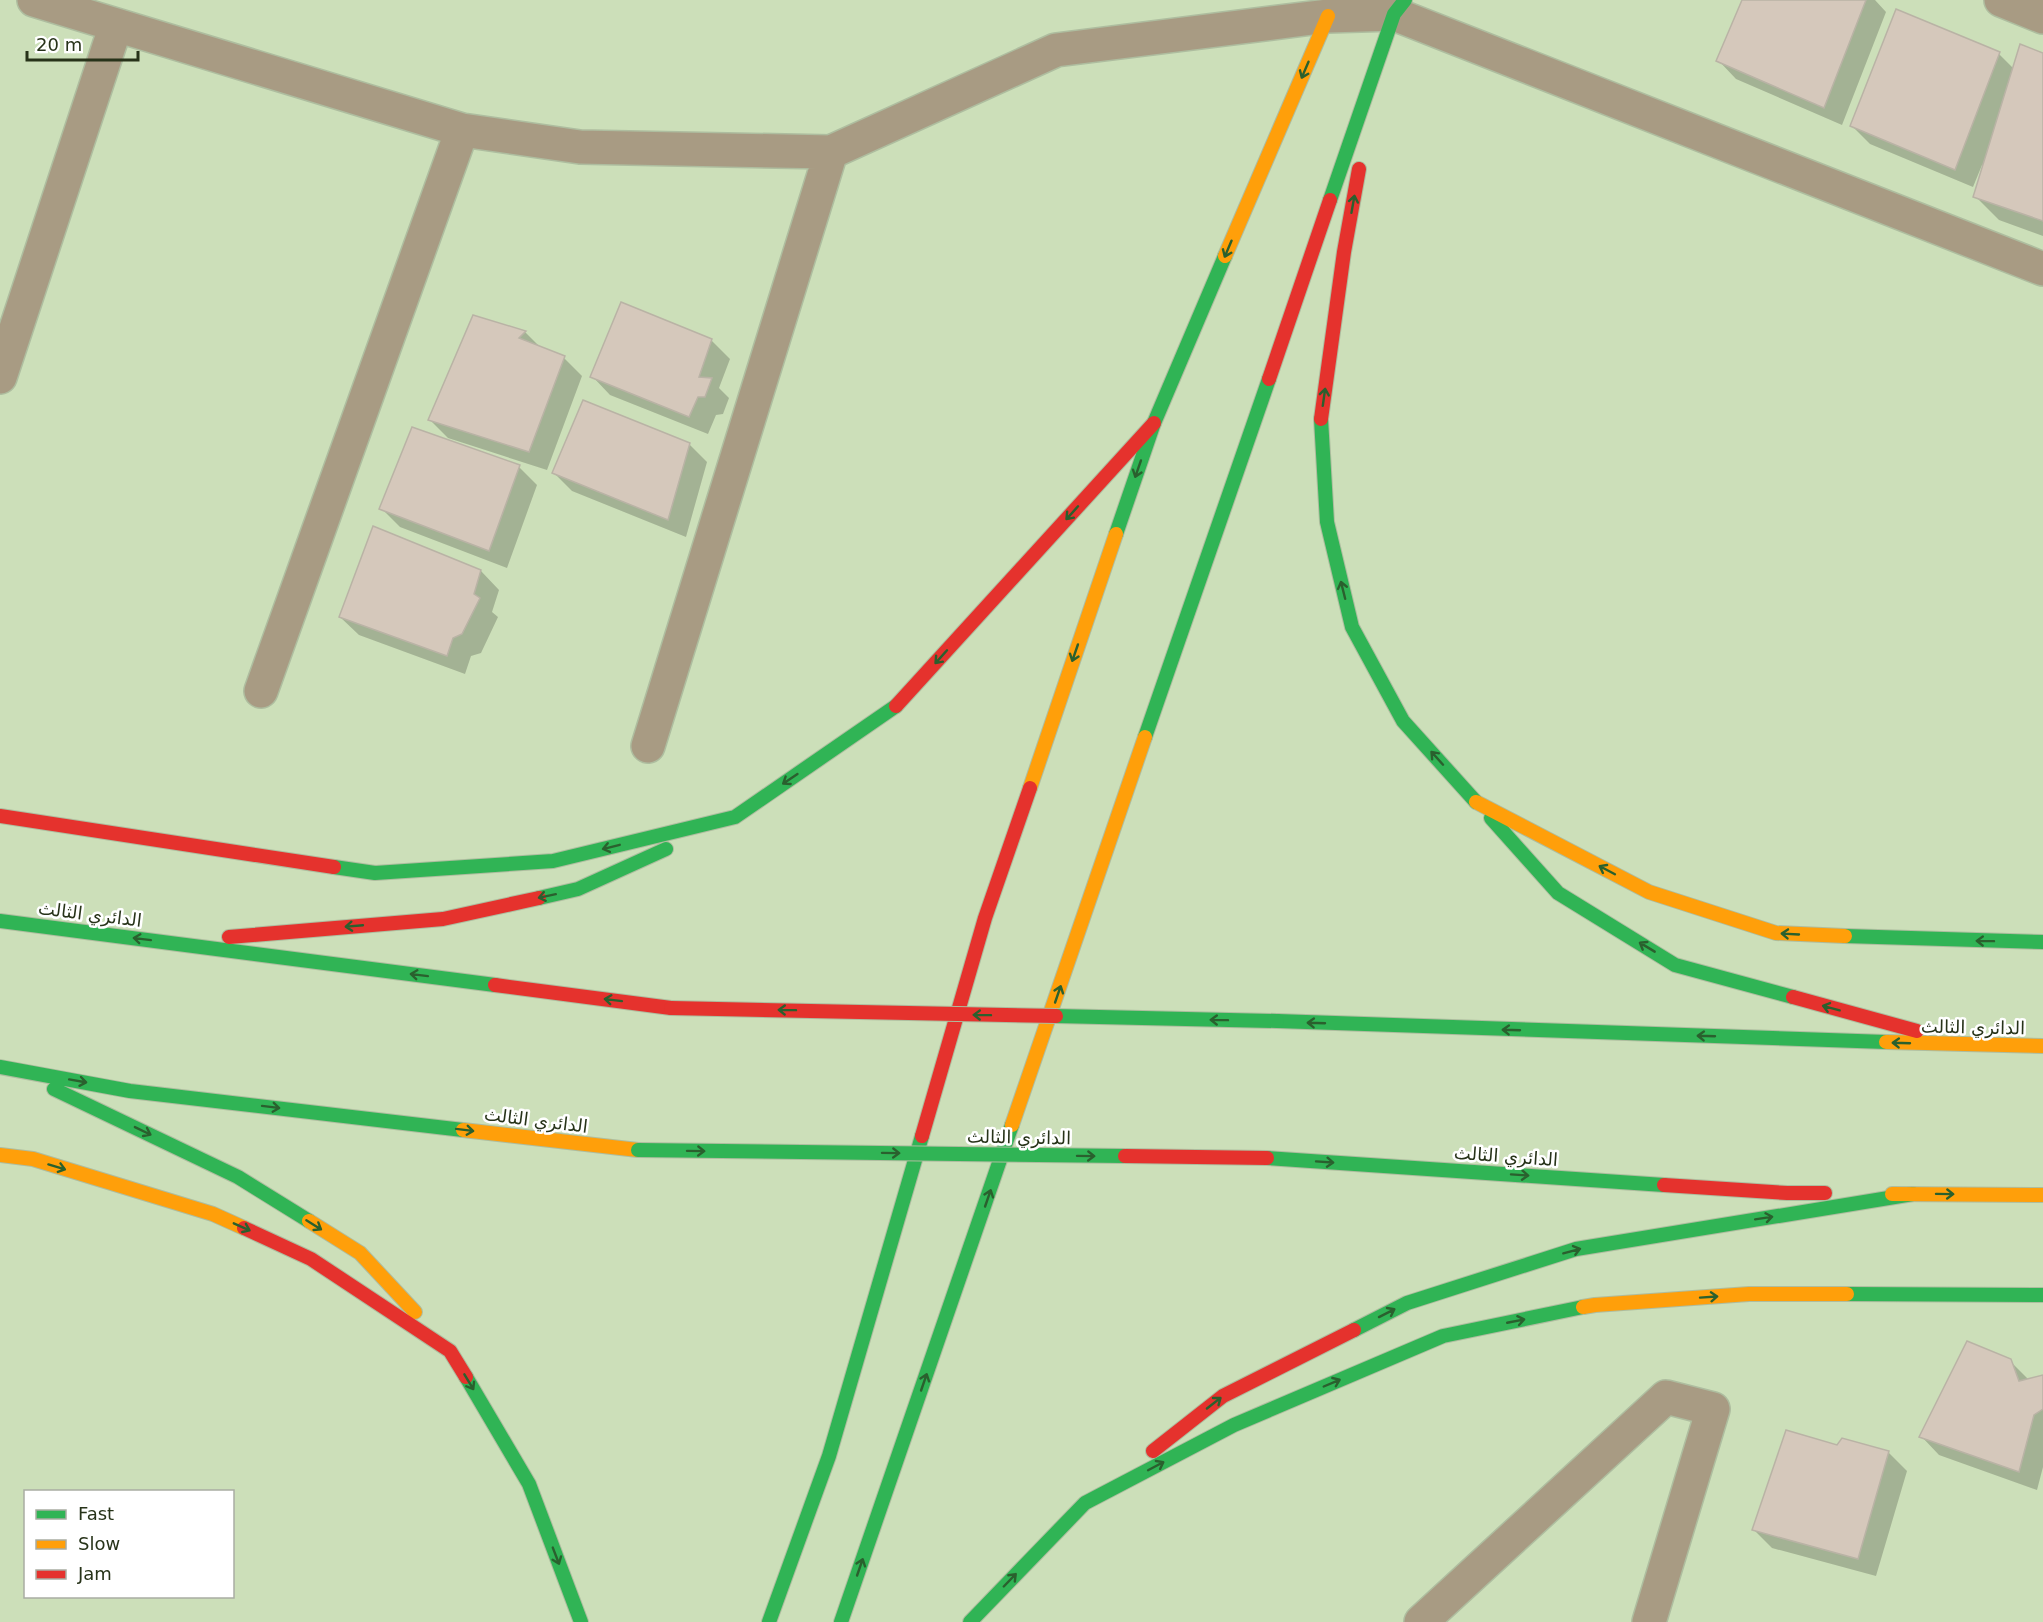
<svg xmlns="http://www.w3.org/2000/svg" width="2043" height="1622" viewBox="0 0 2043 1622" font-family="'DejaVu Sans',Vazirmatn,sans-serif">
	<rect width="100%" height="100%" fill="#ccdfb9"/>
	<!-- shadow -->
	<path fill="#0003" d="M1744,0H1875L1886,12L1842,125L1736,79L1718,60Z
		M1999,54L2014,69L2043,54V236L1999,220L1975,196L1984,165H1982L1973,187L1870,144L1852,126Z
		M525,332L541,348L564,358L582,376L547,470L448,438L430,420Z
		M711,340L730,359L719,388L729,398L723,414L716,415L708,434L610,395L592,376Z
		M689,444L707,462L686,537L572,491L554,473Z
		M519,467L537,485L507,568L400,527L381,508Z
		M481,571L499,590L492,612L498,617L481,653L471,656L465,674L359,635L340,617Z
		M2010,1361L2029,1380L2043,1377V1467L2037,1490L1939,1455L1921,1436Z
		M1838,1447L1888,1452L1907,1471L1876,1576L1772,1548L1754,1530Z"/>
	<!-- building -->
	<path fill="#d5c8bb" stroke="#b9b3a5" stroke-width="1.5" d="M1742,0H1866L1824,108L1716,61Z
		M1896,9L2000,52L1955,170L1850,126Z
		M2020,44L2043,53V221L1973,197Z
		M621,302L712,339L699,377L712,378L705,397H698L689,417L590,377Z
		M473,315L526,331L519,338L565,356L529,452L428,420Z
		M583,400L690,443L668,520L552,473Z
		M412,427L520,465L489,551L379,509Z
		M373,526L481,570L474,594L480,598L462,634L453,638L447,656L339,617Z
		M1967,1341L2011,1359L2019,1381L2043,1375V1409L2034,1415L2019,1472L1919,1437Z
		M1786,1430L1837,1445L1842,1438L1889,1451L1858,1559L1752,1530Z"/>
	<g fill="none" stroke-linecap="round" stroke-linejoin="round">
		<defs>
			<path id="street" d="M34,0L462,130L580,147L831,152L1056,50L1328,16L1394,14L2043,269
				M2001,0L2043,17
				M0,377L116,25
				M261,691L462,130
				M648,746L831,152
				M1421,1622L1666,1397L1713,1409L1649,1622"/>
			<path id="fast" d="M1330,200L1394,14L1405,0
				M1321,419L1327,522L1352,627L1403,721L1476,802
				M1116,534L1154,423L1225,256
				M1145,737L1269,379
				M1491,818L1558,893L1675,965L1793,997
				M334,867L375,873L553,861L735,817L896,706
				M539,898L578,889L666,849
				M0,921L495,985
				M1845,936L2043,942
				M1277,1021L1886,1042
				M0,1067L130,1091L463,1130
				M54,1089L238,1177L309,1221
				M1267,1158L1664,1185
				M1847,1294L2043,1295
				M1354,1330L1407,1303L1576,1249L1913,1194
				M466,1377L529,1484L581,1622
				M1085,1503L1234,1425L1443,1336L1583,1307
				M769,1622L829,1456L922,1136
				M841,1622L1012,1125
				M970,1622L1085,1503"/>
			<path id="slow" d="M1225,256L1328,16
				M1030,788L1116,534
				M1476,802L1649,892L1776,933L1845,936
				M1886,1042L2043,1046
				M1012,1125L1145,737
				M463,1130L638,1150
				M0,1155L33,1159L213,1214L244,1228
				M1892,1194L2043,1195
				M309,1221L360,1253L415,1312
				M1583,1307L1595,1305L1749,1294H1847"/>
			<path id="jam" d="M1269,379L1330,200
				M1321,419L1344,252L1359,169
				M896,706L1154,423
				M0,816L334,867
				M229,937L443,919L539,898
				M495,985L671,1008
				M1793,997L1917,1031
				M922,1136L985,918L1030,788
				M1664,1185L1787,1193H1825
				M244,1228L311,1259L450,1351L466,1377
				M1153,1451L1223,1396L1354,1330"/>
		</defs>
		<!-- street casing -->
		<use href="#street" stroke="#aebd9f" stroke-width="36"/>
		<!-- fast casing -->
		<use href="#fast" stroke="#aebd9f" stroke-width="16"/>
		<!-- slow casing -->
		<use href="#slow" stroke="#aebd9f" stroke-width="16"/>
		<!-- jam casing -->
		<use href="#jam" stroke="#aebd9f" stroke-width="16"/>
		<!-- street -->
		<use href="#street" stroke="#a89b83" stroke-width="33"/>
		<!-- fast -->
		<use href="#fast" stroke="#30b455" stroke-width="14"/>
		<!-- slow -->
		<use href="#slow" stroke="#ff9f0a" stroke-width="14"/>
		<!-- jam -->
		<use href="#jam" stroke="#e5322d" stroke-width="14"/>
		<defs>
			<path id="fast-bridge" d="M1056,1016L1277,1021
				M638,1150L1125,1156"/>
			<path id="jam-bridge" d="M671,1008L1056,1016
				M1125,1156L1267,1158"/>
		</defs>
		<!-- fast-bridge casing -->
		<use href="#fast-bridge" stroke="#aebd9f" stroke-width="16" stroke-linecap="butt"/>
		<!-- jam-bridge casing -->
		<use href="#jam-bridge" stroke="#aebd9f" stroke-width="16" stroke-linecap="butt"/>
		<!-- fast-bridge -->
		<use href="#fast-bridge" stroke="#30b455" stroke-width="14"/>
		<!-- jam-bridge -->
		<use href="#jam-bridge" stroke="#e5322d" stroke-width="14"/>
	</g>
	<!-- one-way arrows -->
	<defs><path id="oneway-shaft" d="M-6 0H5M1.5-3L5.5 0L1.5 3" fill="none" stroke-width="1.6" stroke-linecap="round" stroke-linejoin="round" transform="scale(1.5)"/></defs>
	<g stroke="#2a602e">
		<use href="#oneway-shaft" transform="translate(1305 70) rotate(113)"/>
		<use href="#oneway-shaft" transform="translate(1353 204) rotate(-80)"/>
		<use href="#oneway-shaft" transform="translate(1228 249) rotate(113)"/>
		<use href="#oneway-shaft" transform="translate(1324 397) rotate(-82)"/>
		<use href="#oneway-shaft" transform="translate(1138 469) rotate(109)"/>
		<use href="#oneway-shaft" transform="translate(1072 513) rotate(132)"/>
		<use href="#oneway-shaft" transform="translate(1343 590) rotate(-104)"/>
		<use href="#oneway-shaft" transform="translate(1075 653) rotate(109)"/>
		<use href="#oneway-shaft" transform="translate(941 657) rotate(132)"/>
		<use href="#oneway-shaft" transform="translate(1437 758) rotate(-132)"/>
		<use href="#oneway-shaft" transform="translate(790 779) rotate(146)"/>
		<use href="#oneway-shaft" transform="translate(611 847) rotate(166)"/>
		<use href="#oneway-shaft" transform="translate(1607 870) rotate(-152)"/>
		<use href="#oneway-shaft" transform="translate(547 896) rotate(168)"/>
		<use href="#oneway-shaft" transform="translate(354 926) rotate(175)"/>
		<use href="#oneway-shaft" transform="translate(1790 934) rotate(-177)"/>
		<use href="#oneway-shaft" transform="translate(142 939) rotate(-173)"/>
		<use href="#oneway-shaft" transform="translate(1985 941) rotate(-179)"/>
		<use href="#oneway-shaft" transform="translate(1647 947) rotate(-149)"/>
		<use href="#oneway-shaft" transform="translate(419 975) rotate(-173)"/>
		<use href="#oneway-shaft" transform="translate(1058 994) rotate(-71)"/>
		<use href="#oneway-shaft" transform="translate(613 1000) rotate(-173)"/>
		<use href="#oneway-shaft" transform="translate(1831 1008) rotate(-165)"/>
		<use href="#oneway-shaft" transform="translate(787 1010) rotate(-179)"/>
		<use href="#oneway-shaft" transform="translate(982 1015) rotate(-179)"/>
		<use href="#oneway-shaft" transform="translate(1219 1020) rotate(-179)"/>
		<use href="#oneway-shaft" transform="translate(1316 1023) rotate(-178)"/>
		<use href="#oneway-shaft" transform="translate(1511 1030) rotate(-178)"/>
		<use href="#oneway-shaft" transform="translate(1706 1036) rotate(-178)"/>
		<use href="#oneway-shaft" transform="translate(1901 1043) rotate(-178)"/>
		<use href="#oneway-shaft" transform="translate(78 1081) rotate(10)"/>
		<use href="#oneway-shaft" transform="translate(271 1107) rotate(7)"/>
		<use href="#oneway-shaft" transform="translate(465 1130) rotate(7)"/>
		<use href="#oneway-shaft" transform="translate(143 1131) rotate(26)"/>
		<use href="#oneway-shaft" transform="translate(696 1151) rotate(1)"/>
		<use href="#oneway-shaft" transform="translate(891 1153) rotate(1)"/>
		<use href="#oneway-shaft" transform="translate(1086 1156) rotate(1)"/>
		<use href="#oneway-shaft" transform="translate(1325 1162) rotate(4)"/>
		<use href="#oneway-shaft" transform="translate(57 1167) rotate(17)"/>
		<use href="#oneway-shaft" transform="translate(1520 1175) rotate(4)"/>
		<use href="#oneway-shaft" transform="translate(1945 1194) rotate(1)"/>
		<use href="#oneway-shaft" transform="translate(988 1198) rotate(-71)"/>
		<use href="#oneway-shaft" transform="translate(1764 1218) rotate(-9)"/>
		<use href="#oneway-shaft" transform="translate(314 1225) rotate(32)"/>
		<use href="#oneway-shaft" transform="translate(242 1227) rotate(24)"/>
		<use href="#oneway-shaft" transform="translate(1572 1251) rotate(-15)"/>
		<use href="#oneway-shaft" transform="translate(1709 1297) rotate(-4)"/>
		<use href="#oneway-shaft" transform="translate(1387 1313) rotate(-27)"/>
		<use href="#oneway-shaft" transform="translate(1516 1321) rotate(-11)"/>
		<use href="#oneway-shaft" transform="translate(469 1382) rotate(59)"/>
		<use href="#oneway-shaft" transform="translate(924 1382) rotate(-71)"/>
		<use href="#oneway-shaft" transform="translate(1332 1383) rotate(-23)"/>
		<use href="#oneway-shaft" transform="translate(1214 1403) rotate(-38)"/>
		<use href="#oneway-shaft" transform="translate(1156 1466) rotate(-28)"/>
		<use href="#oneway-shaft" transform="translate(556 1556) rotate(69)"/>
		<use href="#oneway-shaft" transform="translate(860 1567) rotate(-71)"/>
		<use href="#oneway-shaft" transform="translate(1010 1580) rotate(-46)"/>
	</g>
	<g text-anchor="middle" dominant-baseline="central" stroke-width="5" stroke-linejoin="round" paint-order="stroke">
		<!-- street labels -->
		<g font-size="18" fill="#273319" stroke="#fff">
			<text transform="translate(90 914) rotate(7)">الدائري الثالث</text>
			<text transform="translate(1973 1027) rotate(1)">الدائري الثالث</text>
			<text transform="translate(536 1120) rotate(7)">الدائري الثالث</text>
			<text transform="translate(1019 1137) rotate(1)">الدائري الثالث</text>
			<text transform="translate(1506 1156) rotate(4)">الدائري الثالث</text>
		</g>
	</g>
	<!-- legend -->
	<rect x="24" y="1490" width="210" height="108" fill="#ffffff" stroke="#a9ada3" stroke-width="1.5"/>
	<rect x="36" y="1510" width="30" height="9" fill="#30b455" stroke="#a9ada3" stroke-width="1.5"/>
	<text x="78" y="1520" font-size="18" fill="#273319">Fast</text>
	<rect x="36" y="1540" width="30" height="9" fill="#ff9f0a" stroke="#a9ada3" stroke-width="1.5"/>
	<text x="78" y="1550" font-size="18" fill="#273319">Slow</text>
	<rect x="36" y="1570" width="30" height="9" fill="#e5322d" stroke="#a9ada3" stroke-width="1.5"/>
	<text x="78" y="1580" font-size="18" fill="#273319">Jam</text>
	<!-- scale -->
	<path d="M27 51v9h111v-9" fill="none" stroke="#273319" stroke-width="3"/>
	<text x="36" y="51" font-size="18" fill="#273319" stroke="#ffffff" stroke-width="4.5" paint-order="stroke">20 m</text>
</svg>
